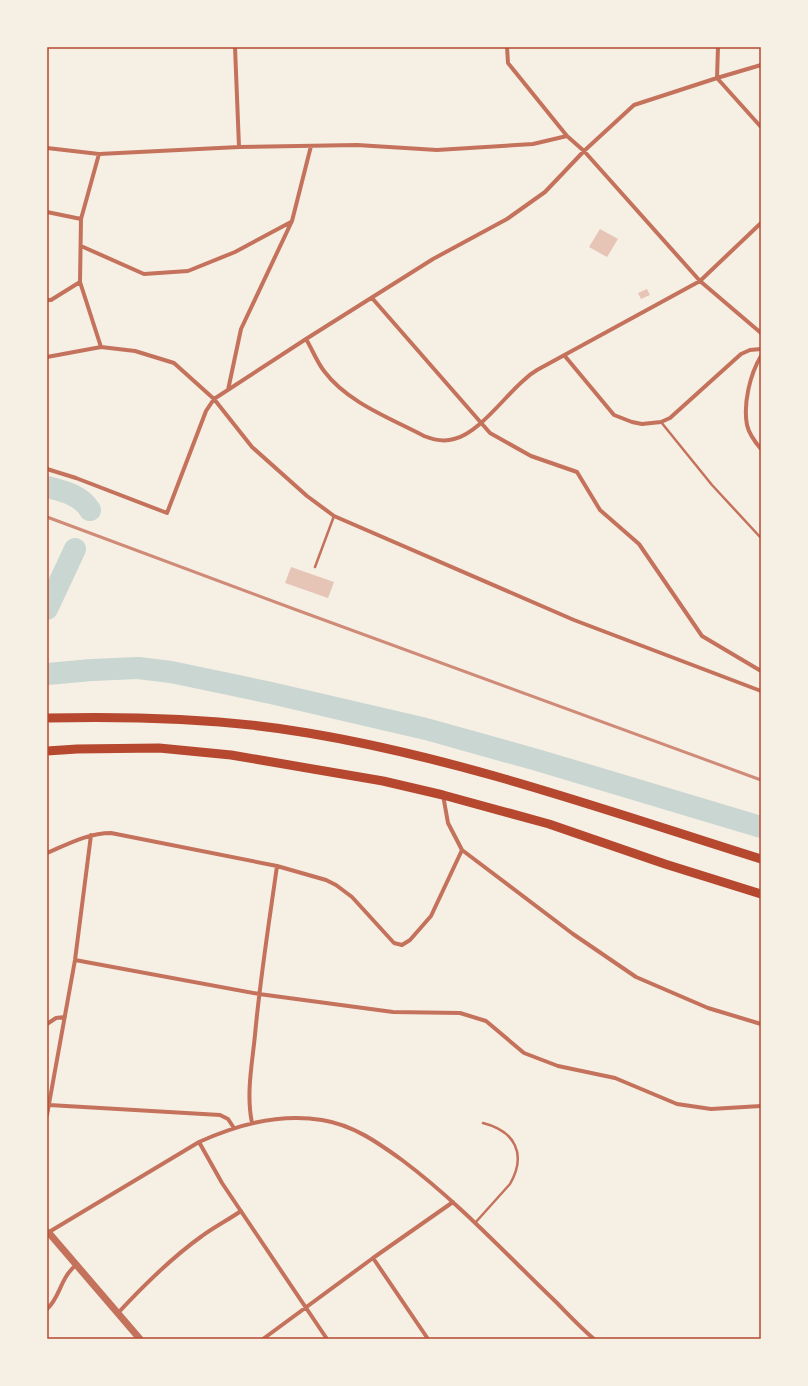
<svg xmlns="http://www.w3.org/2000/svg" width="808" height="1386" viewBox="0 0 808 1386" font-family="Lato,sans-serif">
	<rect width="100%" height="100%" fill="#f6efe4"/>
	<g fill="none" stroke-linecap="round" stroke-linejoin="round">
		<!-- river -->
		<path stroke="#c9d6d2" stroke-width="22" d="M47,487C63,491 81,495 90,510
			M47,609L75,549
			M47,674L92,670L138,668L171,672L271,693L426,729L537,760L761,827"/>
	</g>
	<!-- building -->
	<path fill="#e6c5b7" d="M600,229L618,239L607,257L589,247Z
		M647,289L650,295L641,299L638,293Z
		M291,567L334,582L328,598L285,583Z"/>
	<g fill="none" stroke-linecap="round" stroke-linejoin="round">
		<!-- service -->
		<path stroke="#c5725c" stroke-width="2.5" d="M661,422L712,485L761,538
			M315,567L334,516
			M475,1223L510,1184C527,1154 515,1131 483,1123"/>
		<!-- minor -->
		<path stroke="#c5725c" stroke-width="4" d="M235,47L239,147
			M507,47L508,63L567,136L584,151L700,281L761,333
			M761,65L717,78L761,127
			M47,148L99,154L239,147L357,145L437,150L533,144L567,136
			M99,154L81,219L80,282L101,347
			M47,212L81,219
			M81,246L144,274L188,271L235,252L291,222
			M372,298L490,433L531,456L577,472L600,510L639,544L702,636L761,671
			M47,300H51L80,282
			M306,339C312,349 317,362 324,371C348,403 390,418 424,436C434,440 444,442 454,439C479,433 505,396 524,380C528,376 532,373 537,370L700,281L761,223
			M564,355L614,415L632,422L642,424L661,422L670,418L741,354L750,350L761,349
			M761,356C750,374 743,404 747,425C749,434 755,442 761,449
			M47,357L101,347L135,351L174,363L214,399L252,447L307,496L334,516L574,620L761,691
			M228,390L241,329L292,221L311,146
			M47,469L76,478L167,513L206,411L214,399L306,339L433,259L507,219L545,192L584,151L634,105L717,78L718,47
			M443,795L448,823L462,850L573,934L636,977L708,1008L761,1024
			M47,853C68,844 88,833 111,833L277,866L326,880L336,885L352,897L394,943L402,945L410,940L431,916L462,850
			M75,960L259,994L393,1012L460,1013L486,1021L524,1053L558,1066L615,1078L677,1104L711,1109L761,1106
			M47,1024L56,1018L65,1017
			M49,1105L220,1115L228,1119L234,1128
			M47,1115L75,960L91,835
			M252,1123C246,1094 252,1065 255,1035C260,979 269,923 277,866
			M199,1142L222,1183L327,1339
			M49,1232L199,1142C236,1125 280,1113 322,1120C353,1125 377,1142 402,1160C457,1201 505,1253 555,1301C568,1314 580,1327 594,1339
			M373,1258L428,1339
			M47,1309C60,1298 60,1278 76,1265
			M118,1313C144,1285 171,1258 202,1236C214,1227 228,1220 241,1211
			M263,1339L373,1258L453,1202"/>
		<!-- tertiary -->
		<path stroke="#c5725c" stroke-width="7" d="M49,1233L140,1339"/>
		<!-- trunk -->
		<path stroke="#b5482f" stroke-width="9" d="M47,718C134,716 222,718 308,733C463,759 611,812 761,859
			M47,751L77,749L159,748L231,755L383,781L443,795L549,824L665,864L761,894"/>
		<!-- rail -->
		<path stroke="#cf8b77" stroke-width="3" d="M47,517L294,609L761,780"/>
	</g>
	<!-- border -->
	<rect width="808" height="1386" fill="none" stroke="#f6efe4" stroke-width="96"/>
	<rect x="48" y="48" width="712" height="1290" fill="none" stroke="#b5482f" stroke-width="1.5"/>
</svg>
